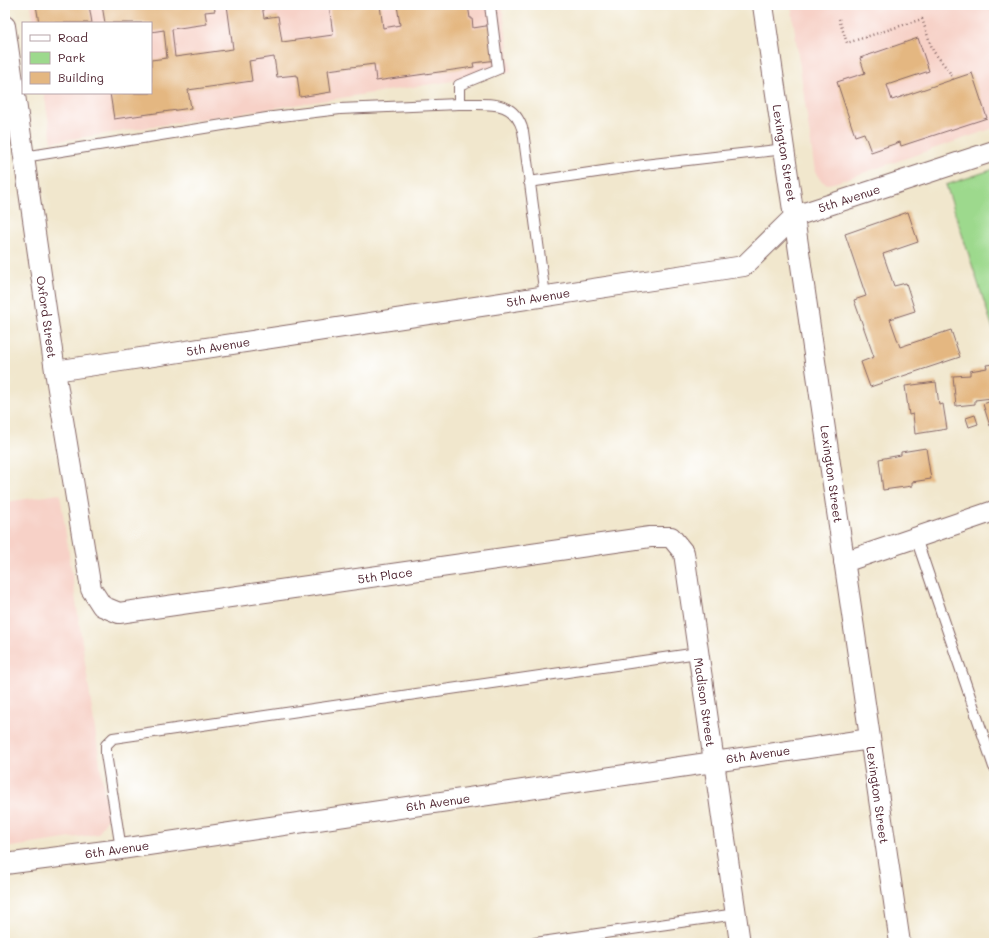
<svg xmlns="http://www.w3.org/2000/svg" width="999" height="948" viewBox="0 0 999 948" font-family="Mali,sans-serif">
	<rect width="100%" height="100%" fill="#fff"/>
	<filter id="ink" filterUnits="userSpaceOnUse"><feTurbulence type="fractalNoise" baseFrequency=".025" numOctaves="2"/><feDisplacementMap in="SourceGraphic" scale="8" xChannelSelector="R" yChannelSelector="G"/><feConvolveMatrix kernelMatrix="1 2 1 2 8 2 1 2 1" color-interpolation-filters="sRGB"/></filter>
	<filter id="wash" filterUnits="userSpaceOnUse"><feTurbulence type="fractalNoise" baseFrequency=".012" numOctaves="4" result="noise"/><feDisplacementMap in="SourceGraphic" scale="16" xChannelSelector="R" yChannelSelector="G"/><feGaussianBlur stdDeviation="0.9" result="paint"/><feColorMatrix in="noise" values="0 0 0 0 0 0 0 0 0 0 0 0 0 0 0 0 0 1.4 0 .05"/><feComposite in="paint" operator="in"/></filter>
	<g filter="url(#wash)">
		<rect width="100%" height="100%" fill="#f1e7cd"/>
		<!-- built -->
		<path fill="#f7d1c7" d="M31,5H502L511,72L52,142L44,93H151V23H34Z
			M791,5H994V128L837,182L828,184L821,181L815,172Z
			M60,494L108,817L98,834L5,848V502Z"/>
		<!-- green -->
		<path fill="#9dd98d" stroke="#747c5c" d="M994,169V332L946,185Z"/>
		<g id="blocks">
			<!-- building -->
			<path fill="#e4b781" d="M36,5H89L92,23H39Z
				M102,5H214L215,11L205,12L207,24L172,29L175,57L233,49L227,5H262L264,18L278,16L282,42L333,35L329,5H380L383,28L400,25L397,5H468L470,18H472L473,28L492,25L497,60L473,63L474,67L376,81L374,64L328,70L331,92L300,97L297,75L277,77L274,57L249,61L252,81L188,90L191,108L114,119L110,93H151V60L167,58L164,30L151,32V23H105Z
				M918,38L929,71L887,85L892,100L972,73L987,118L901,146L900,142L871,152L864,133L855,136L837,82L865,73L860,58Z
				M908,212L918,242L883,254L894,286L906,283L915,311L890,319L900,347L951,330L960,357L870,387L861,362L874,357L854,300L866,296L845,234Z
				M994,364V394H991L992,398L975,400V404L956,406L953,376L970,375V371L987,368L986,365Z
				M936,382L939,405L943,404L947,429L915,434L913,414L909,415L905,386Z
				M994,400V425L990,426L983,404Z
				M975,415L978,424L969,427L966,418Z
				M926,448L931,479L912,482V486L883,490L879,459L901,455V452Z"/>
		</g>
	</g>
	<g filter="url(#ink)">
		<use href="#blocks" fill-opacity="0" stroke="#846564" stroke-width="1"/>
		<g fill="none" stroke-linecap="round" stroke-linejoin="round">
			<defs>
				<path id="service" d="M490,5L498,69L459,85V104C488,105 514,98 523,131L545,296
					M24,157L273,117L340,109L459,104
					M529,182L644,165L785,149
					M916,538L994,767
					M121,849L106,754V745L113,738L698,653
					M535,943L736,914"/>
				<path id="minor" d="M763,5L900,943
					M5,26L55,371L91,589L102,606L119,613L650,537H671L684,553L740,943
					M55,371L744,266L795,216L994,151
					M844,562L994,511
					M5,864L121,849L870,739"/>
			</defs>
			<!-- service casing -->
			<use href="#service" stroke="#846564" stroke-width="12"/>
			<!-- minor casing -->
			<use href="#minor" stroke="#846564" stroke-width="22"/>
			<!-- path -->
			<path stroke="#846564" stroke-width="2.5" stroke-dasharray="1 3" stroke-linecap="butt" d="M839,19L847,43L922,19L933,51L949,71L953,80"/>
			<!-- service -->
			<use href="#service" stroke="#fff" stroke-width="10"/>
			<!-- minor -->
			<use href="#minor" stroke="#fff" stroke-width="20"/>
		</g>
	</g>
	<g text-anchor="middle" dominant-baseline="central" stroke-width="3" stroke-linejoin="round" paint-order="stroke">
		<!-- street labels -->
		<g font-size="12" fill="#4a1f2b" stroke="#fff">
			<text transform="translate(785 153) rotate(81)">Lexington Street</text>
			<text transform="translate(849 198) rotate(-18)">5th Avenue</text>
			<text transform="translate(538 297) rotate(-9)">5th Avenue</text>
			<text transform="translate(47 317) rotate(82)">Oxford Street</text>
			<text transform="translate(218 346) rotate(-9)">5th Avenue</text>
			<text transform="translate(832 474) rotate(82)">Lexington Street</text>
			<text transform="translate(385 575) rotate(-8)">5th Place</text>
			<text transform="translate(705 702) rotate(82)">Madison Street</text>
			<text transform="translate(758 754) rotate(-8)">6th Avenue</text>
			<text transform="translate(878 795) rotate(82)">Lexington Street</text>
			<text transform="translate(438 802) rotate(-8)">6th Avenue</text>
			<text transform="translate(117 849) rotate(-8)">6th Avenue</text>
		</g>
	</g>
	<!-- margin -->
	<rect width="999" height="948" fill="none" stroke="#fff" stroke-width="20"/>
	<!-- legend -->
	<rect x="22" y="22" width="130" height="72" fill="#ffffff" stroke="#b7a5aa"/>
	<rect x="30" y="35" width="20" height="6" fill="#ffffff" stroke="#b7a5aa"/>
	<text x="58" y="42" font-size="12" fill="#4a1f2b">Road</text>
	<rect x="30" y="52" width="20" height="12" fill="#9dd98d" stroke="#b7a5aa"/>
	<text x="58" y="62" font-size="12" fill="#4a1f2b">Park</text>
	<rect x="30" y="72" width="20" height="12" fill="#e4b781" stroke="#b7a5aa"/>
	<text x="58" y="82" font-size="12" fill="#4a1f2b">Building</text>
</svg>
